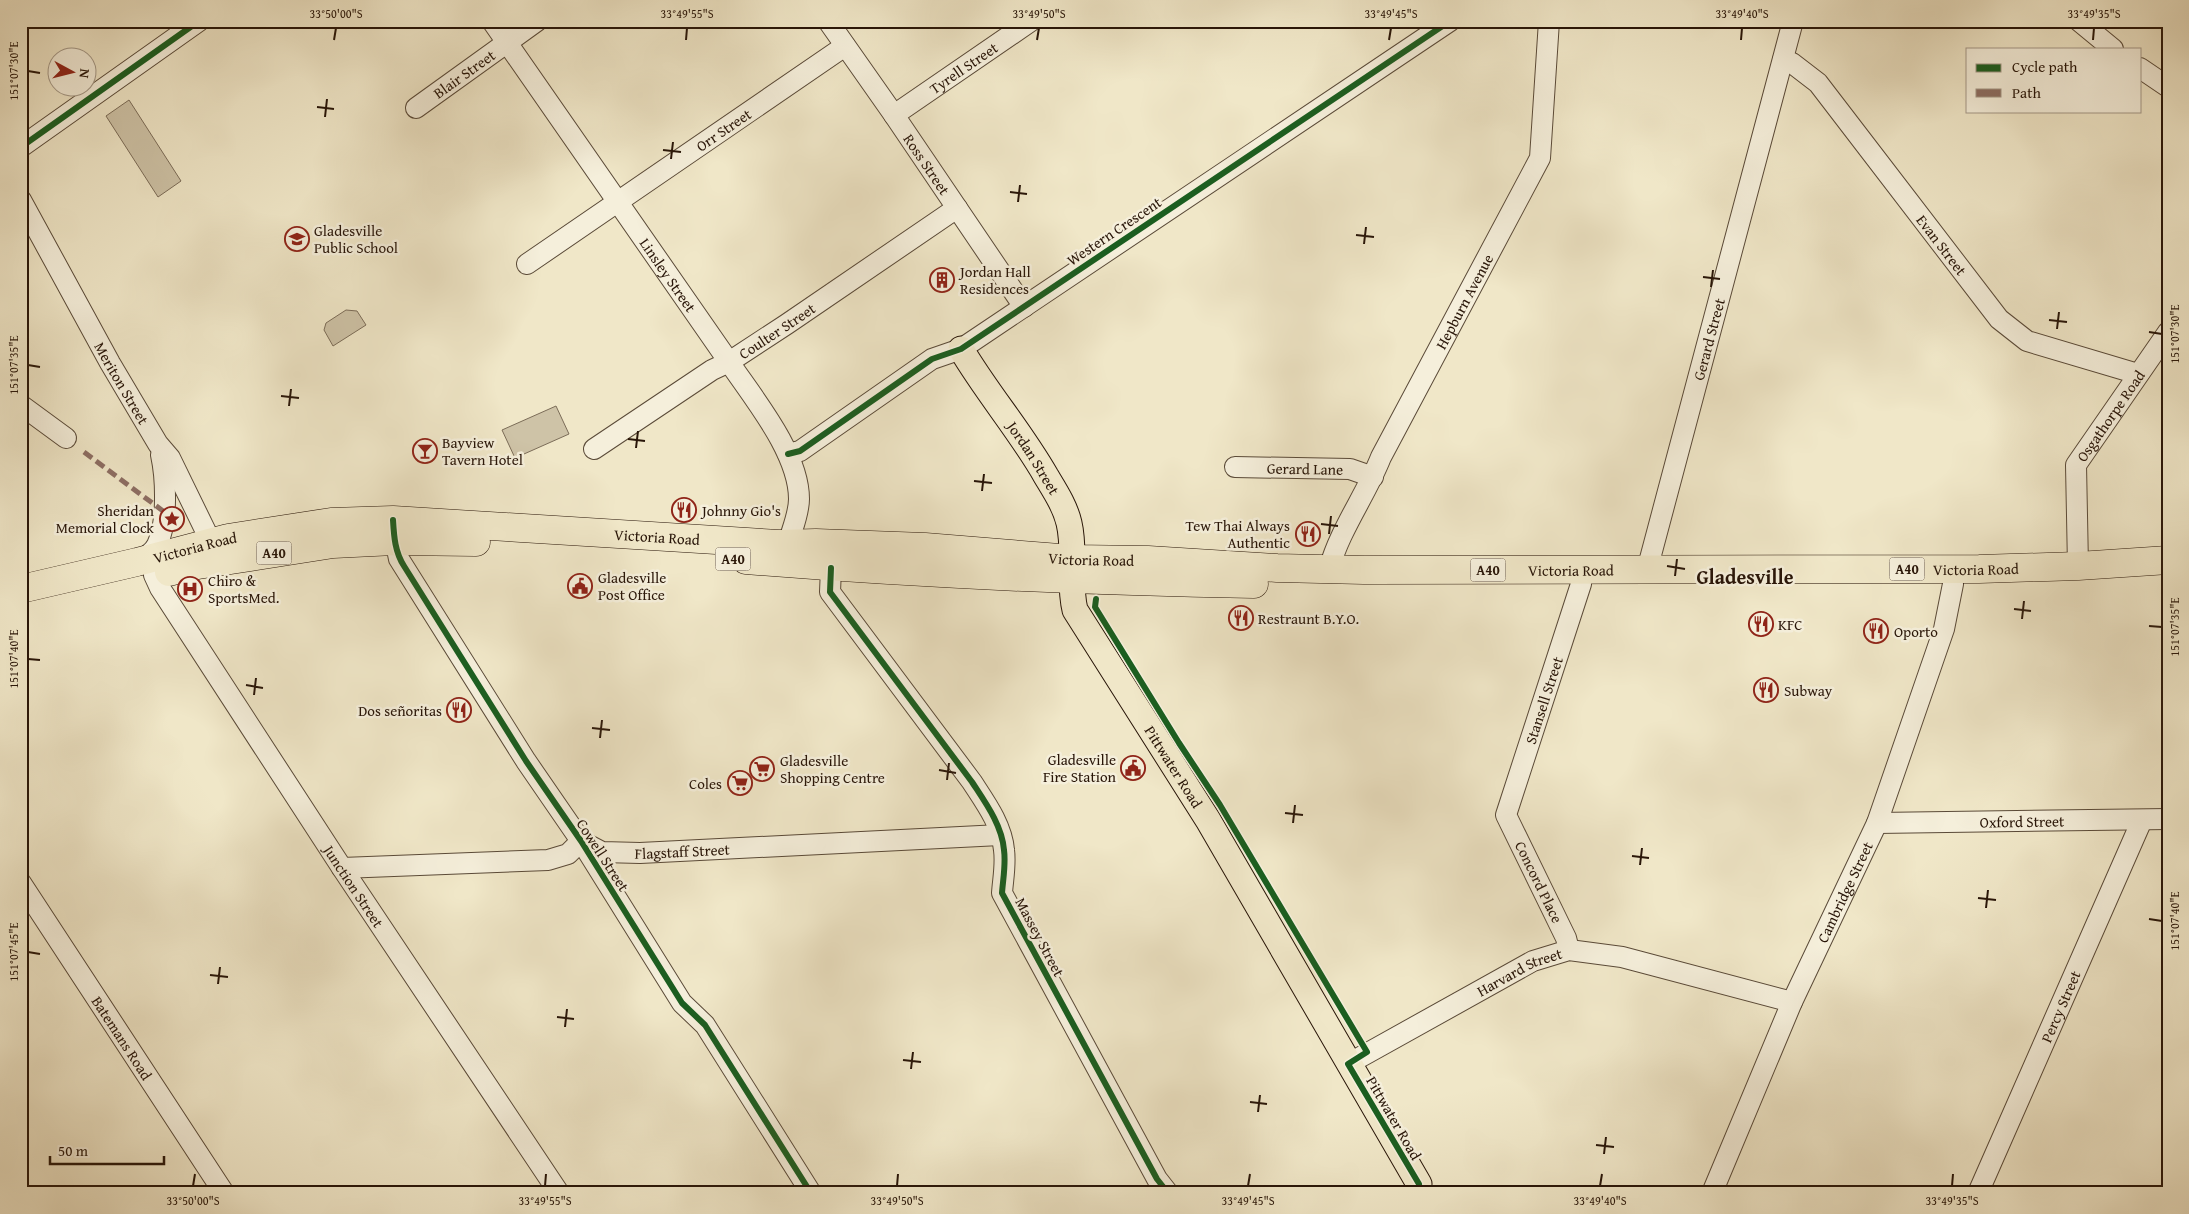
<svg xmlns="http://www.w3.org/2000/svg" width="2189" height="1214" viewBox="0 0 2189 1214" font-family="'Gentium Book Plus',serif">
	<rect width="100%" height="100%" fill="#f0e7c8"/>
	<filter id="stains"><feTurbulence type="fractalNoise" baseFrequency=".004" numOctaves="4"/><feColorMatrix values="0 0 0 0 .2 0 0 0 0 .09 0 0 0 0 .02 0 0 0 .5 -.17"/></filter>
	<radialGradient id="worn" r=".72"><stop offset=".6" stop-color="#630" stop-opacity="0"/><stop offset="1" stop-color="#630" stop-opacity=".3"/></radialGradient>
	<!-- green -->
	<path fill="#cec3a7" stroke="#7b6c58" d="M129,100L181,181L158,197L106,116Z
		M346,310L357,311L366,325L333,346L324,330L326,323Z
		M556,406L569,434L515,458L502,430Z"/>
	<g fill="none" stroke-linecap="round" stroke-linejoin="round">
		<defs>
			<g id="minor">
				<path id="s1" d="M492,21L729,362C754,399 799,453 799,499C799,514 792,529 788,544"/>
				<path id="s2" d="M828,21L894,115L1024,307"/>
				<path d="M2079,21L2113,49"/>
				<path id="s3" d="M1783,60L1792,63L1818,83L1999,319L2027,341L2138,374"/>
				<path d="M2140,68L2168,87"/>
				<path id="s4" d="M416,108L537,21"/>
				<path id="s5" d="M894,115L1031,21"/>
				<path d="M21,147L199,21"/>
				<path id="s6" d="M21,200L110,363L158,444L170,458L211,542L208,555"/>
				<path id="s7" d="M527,264L845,46"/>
				<path d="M21,405L66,438"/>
				<path id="s8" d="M594,449L712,370L729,362L787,324L957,208"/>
				<path d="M788,454L800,451L932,359L961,349L1450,21"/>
				<path id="s9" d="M1235,467L1350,469L1373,477"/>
				<path d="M393,529L399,559L526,761L581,841L682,1003L705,1025L811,1193"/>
				<path d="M139,561C146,557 153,553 157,545C168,523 166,478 161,455"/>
				<path id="s10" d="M2078,566L2076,465L2168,332"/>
				<path d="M831,568L830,592L972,782C985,802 1002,825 1004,850C1006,864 1003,879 1002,893L1157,1179L1168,1193"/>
				<path id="s11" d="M1329,569C1340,529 1366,495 1381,457L1540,158L1549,21"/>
				<path id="s12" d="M1647,570L1793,21"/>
				<path id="s13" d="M154,575L160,588L342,868L559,1193"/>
				<path id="s14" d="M1877,823L2168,819"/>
				<path id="s15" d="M581,841L602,852L640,853L1000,835"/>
				<path d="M342,868L548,860L568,854L581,841"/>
				<path id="s16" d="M21,883L224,1193"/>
				<path id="s17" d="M1569,950L1566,938L1506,815L1581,584"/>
				<path id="s18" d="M1348,1064L1533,961L1569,950L1622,957L1792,1002"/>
				<path id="s19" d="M1712,1193L1792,1002L1877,823L1944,629L1953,584"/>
				<path id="s20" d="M1978,1193L2142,820"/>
			</g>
			<g id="major">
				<path id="s21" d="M961,349C987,393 1021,432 1046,476C1055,491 1065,506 1069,523C1076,552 1068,582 1075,610L1208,820L1419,1184"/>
			</g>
			<g id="highway">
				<path d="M746,560C916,574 1084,581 1254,584"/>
				<path d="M169,572L198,565L333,544L394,541L476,542"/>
				<path id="s22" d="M21,589L137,562L228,538L331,522L393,520L779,544L816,543L925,547L1072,559L1148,560L1277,568L1364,570L1979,569L2078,566L2168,560"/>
			</g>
		</defs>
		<!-- minor casing -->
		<use href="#minor" stroke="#5a4a38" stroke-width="22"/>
		<!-- major casing -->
		<use href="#major" stroke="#281508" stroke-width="27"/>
		<!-- highway casing -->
		<use href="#highway" stroke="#281508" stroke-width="29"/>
		<!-- minor -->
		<use href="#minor" stroke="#f5efdb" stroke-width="20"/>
		<!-- major -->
		<use href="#major" stroke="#f0e7c8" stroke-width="25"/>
		<!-- highway -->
		<use href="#highway" stroke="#f0e7c8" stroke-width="28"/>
		<!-- quiet -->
		<path stroke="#8d6e63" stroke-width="5" stroke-dasharray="10 5" stroke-linecap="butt" d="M84,452L163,511"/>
		<defs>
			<path id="cycleway" d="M21,147L199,21
				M788,454L800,451L932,359L961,349L1450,21
				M393,520C394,537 395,552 404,566L526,761L581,841L682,1003L705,1025L811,1193
				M831,568L830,592L972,782C985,802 1002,825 1004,850C1006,864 1003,879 1002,893L1157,1179L1168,1193
				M1096,599L1095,607L1179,743L1220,805L1367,1052L1348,1064L1419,1184"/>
		</defs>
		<!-- cycleway casing -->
		<use href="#cycleway" stroke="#f5efdb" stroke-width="9"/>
		<!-- cycleway -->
		<use href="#cycleway" stroke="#1b5e20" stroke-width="6"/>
	</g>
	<!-- ticks -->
	<path fill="none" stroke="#281508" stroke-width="2" d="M334,40L336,28M686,40L687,28M1037,40L1039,28M1389,40L1391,28M1741,40L1742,28M2093,40L2094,28M28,71L40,73M317,107L334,109M325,117L327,99M663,150L681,152M671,159L673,142M1010,192L1027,194M1018,202L1020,185M1356,235L1374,237M1364,244L1366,227M1703,277L1720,279M1711,287L1713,270M2049,320L2067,322M2057,329L2059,312M2149,332L2162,334M28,365L40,367M281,396L299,398M289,406L291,389M628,439L645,441M636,448L638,431M974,481L992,483M982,491L984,474M1321,524L1338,526M1329,534L1331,516M1667,566L1685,569M1675,576L1677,559M2014,609L2031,611M2022,619L2024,601M2149,626L2162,627M28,659L40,660M246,685L263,688M254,695L256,678M592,728L610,730M600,738L602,720M939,770L956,773M947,780L949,763M1285,813L1303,815M1293,823L1295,805M1632,856L1649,858M1640,865L1642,848M1978,898L1996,900M1986,908L1988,890M2149,919L2162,921M28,952L40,954M210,975L228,977M218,984L220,967M557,1017L574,1019M565,1027L567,1009M903,1060L921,1062M911,1069L913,1052M1250,1102L1267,1104M1258,1112L1260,1095M1596,1145L1614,1147M1604,1154L1606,1137M193,1186L195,1174M545,1186L546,1174M897,1186L898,1174M1248,1186L1250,1174M1600,1186L1602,1174M1952,1186L1953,1174"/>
	<!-- icons -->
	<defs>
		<symbol id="school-ring" viewBox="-11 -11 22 22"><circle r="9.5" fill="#f5efdb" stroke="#8f2418" stroke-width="1.5"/><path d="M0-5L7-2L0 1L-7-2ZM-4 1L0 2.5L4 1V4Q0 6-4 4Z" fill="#8f2418"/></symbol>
		<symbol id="building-ring" viewBox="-11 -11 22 22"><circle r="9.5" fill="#f5efdb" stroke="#8f2418" stroke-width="1.5"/><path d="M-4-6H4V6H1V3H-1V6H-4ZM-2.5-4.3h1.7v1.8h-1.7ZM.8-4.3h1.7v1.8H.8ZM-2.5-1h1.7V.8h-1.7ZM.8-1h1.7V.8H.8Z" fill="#8f2418"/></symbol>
		<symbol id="bar-ring" viewBox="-11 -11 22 22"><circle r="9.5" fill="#f5efdb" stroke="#8f2418" stroke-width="1.5"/><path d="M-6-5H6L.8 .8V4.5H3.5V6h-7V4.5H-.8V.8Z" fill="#8f2418"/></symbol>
		<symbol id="restaurant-ring" viewBox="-11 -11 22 22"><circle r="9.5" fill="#f5efdb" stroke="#8f2418" stroke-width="1.5"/><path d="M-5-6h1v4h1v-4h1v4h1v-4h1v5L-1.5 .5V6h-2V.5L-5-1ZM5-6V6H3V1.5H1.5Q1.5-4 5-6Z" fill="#8f2418"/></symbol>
		<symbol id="sight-ring" viewBox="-11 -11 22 22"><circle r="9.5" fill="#f5efdb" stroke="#8f2418" stroke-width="1.5"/><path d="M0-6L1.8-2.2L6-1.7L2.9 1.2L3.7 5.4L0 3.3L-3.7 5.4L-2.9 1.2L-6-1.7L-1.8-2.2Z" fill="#8f2418"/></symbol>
		<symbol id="civic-ring" viewBox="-11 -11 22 22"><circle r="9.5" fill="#f5efdb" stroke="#8f2418" stroke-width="1.5"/><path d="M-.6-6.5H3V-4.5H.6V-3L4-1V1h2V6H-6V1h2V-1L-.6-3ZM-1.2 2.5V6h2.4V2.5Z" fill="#8f2418"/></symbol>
		<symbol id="hospital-ring" viewBox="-11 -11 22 22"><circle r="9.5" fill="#f5efdb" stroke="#8f2418" stroke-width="1.5"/><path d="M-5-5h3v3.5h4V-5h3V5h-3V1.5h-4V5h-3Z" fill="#8f2418"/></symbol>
		<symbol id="supermarket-ring" viewBox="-11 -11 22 22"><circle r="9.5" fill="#f5efdb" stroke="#8f2418" stroke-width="1.5"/><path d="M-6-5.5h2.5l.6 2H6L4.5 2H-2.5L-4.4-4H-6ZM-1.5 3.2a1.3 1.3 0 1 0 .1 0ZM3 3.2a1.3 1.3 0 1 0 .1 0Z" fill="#8f2418"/></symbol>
	</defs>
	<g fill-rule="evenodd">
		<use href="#school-ring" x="283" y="225" width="28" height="28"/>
		<use href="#building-ring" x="928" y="266" width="28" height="28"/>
		<use href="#bar-ring" x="411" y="437" width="28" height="28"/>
		<use href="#restaurant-ring" x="670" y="496" width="28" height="28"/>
		<use href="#sight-ring" x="158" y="505" width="28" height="28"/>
		<use href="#restaurant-ring" x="1294" y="520" width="28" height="28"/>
		<use href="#civic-ring" x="566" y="572" width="28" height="28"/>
		<use href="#hospital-ring" x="176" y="575" width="28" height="28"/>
		<use href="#restaurant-ring" x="1227" y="604" width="28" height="28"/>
		<use href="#restaurant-ring" x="1747" y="610" width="28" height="28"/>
		<use href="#restaurant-ring" x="1862" y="617" width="28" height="28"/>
		<use href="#restaurant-ring" x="1752" y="676" width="28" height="28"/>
		<use href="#restaurant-ring" x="445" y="696" width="28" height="28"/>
		<use href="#civic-ring" x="1119" y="754" width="28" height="28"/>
		<use href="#supermarket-ring" x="748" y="755" width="28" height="28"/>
		<use href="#supermarket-ring" x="726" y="769" width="28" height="28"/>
	</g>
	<g text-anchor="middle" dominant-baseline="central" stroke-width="5" stroke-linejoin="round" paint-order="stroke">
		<!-- shield labels -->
		<g fill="#f5efdb" stroke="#665647" stroke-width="1">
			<rect x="256.5" y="541.5" width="35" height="23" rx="4"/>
			<rect x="715.5" y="547.5" width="35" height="23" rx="4"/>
			<rect x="1889.5" y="557.5" width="35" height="23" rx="4"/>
			<rect x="1470.5" y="558.5" width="35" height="23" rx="4"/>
		</g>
		<g font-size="14" font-weight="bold" fill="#281508">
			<text x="274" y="553">A40</text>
			<text x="733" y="559">A40</text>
			<text x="1907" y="569">A40</text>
			<text x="1488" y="570">A40</text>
		</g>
		<!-- street labels -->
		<g font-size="15" fill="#281508" stroke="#f5efdb">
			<text stroke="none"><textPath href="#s5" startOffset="84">Tyrell Street</textPath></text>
			<text stroke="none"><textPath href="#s4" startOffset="59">Blair Street</textPath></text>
			<text stroke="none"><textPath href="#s7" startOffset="238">Orr Street</textPath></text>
			<text stroke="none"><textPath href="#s2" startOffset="174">Ross Street</textPath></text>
			<text transform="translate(1114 231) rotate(-34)">Western Crescent</text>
			<text stroke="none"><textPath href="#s3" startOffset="246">Evan Street</textPath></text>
			<text stroke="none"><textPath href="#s1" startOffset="309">Linsley Street</textPath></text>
			<text stroke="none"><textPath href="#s11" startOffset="300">Hepburn Avenue</textPath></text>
			<text stroke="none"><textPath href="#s8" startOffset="218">Coulter Street</textPath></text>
			<text stroke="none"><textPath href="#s12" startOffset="239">Gerard Street</textPath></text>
			<text stroke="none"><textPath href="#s6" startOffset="209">Meriton Street</textPath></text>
			<text stroke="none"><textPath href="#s10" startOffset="161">Osgathorpe Road</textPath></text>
			<text stroke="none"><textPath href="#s21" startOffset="131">Jordan Street</textPath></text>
			<text stroke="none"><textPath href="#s9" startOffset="70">Gerard Lane</textPath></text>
			<text stroke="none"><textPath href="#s22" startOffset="644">Victoria Road</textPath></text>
			<text stroke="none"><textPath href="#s22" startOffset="179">Victoria Road</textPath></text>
			<text stroke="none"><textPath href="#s22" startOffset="1079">Victoria Road</textPath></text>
			<text stroke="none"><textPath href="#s22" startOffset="1964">Victoria Road</textPath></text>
			<text stroke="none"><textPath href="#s22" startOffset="1559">Victoria Road</textPath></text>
			<text stroke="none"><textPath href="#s17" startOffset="270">Stansell Street</textPath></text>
			<text stroke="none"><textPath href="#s21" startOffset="478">Pittwater Road</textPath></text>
			<text stroke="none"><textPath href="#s14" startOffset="145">Oxford Street</textPath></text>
			<text stroke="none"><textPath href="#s15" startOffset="104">Flagstaff Street</textPath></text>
			<text transform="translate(603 855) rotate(57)">Cowell Street</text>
			<text transform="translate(1539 882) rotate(64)">Concord Place</text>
			<text stroke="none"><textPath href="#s13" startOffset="370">Junction Street</textPath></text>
			<text stroke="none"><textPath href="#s19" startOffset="329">Cambridge Street</textPath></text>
			<text transform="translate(1040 937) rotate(62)">Massey Street</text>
			<text stroke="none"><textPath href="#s18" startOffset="195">Harvard Street</textPath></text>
			<text stroke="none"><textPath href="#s20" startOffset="204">Percy Street</textPath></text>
			<text stroke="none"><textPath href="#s16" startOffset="185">Batemans Road</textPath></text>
			<text transform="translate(1394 1118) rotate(60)">Pittwater Road</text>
		</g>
		<!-- poi labels -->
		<g font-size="15" fill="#281508" stroke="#f5efdb" text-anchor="start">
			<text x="314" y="230">Gladesville<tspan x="314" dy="17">Public School</tspan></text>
			<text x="960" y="271">Jordan Hall<tspan x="960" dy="17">Residences</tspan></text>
			<text x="442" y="442">Bayview<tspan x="442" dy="17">Tavern Hotel</tspan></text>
			<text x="154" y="510" text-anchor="end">Sheridan<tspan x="154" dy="17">Memorial Clock</tspan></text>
			<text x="702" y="510">Johnny Gio's</text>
			<text x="1290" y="525" text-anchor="end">Tew Thai Always<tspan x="1290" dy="17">Authentic</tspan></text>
			<text x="598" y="577">Gladesville<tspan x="598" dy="17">Post Office</tspan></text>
			<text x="208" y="580">Chiro &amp;<tspan x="208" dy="17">SportsMed.</tspan></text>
			<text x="1258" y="618">Restraunt B.Y.O.</text>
			<text x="1778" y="624">KFC</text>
			<text x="1894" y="631">Oporto</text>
			<text x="1784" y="690">Subway</text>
			<text x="442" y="710" text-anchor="end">Dos señoritas</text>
			<text x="1116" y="759" text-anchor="end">Gladesville<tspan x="1116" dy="17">Fire Station</tspan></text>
			<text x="780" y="760">Gladesville<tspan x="780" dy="17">Shopping Centre</tspan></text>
			<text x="722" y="783" text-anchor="end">Coles</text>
		</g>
		<!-- district labels -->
		<g font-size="20" font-weight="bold" fill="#281508" stroke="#f5efdb">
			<text x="1745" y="576">Gladesville</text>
		</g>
	</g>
	<!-- margin -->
	<rect width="2189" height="1214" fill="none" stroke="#f0e7c8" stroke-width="55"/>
	<!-- legend -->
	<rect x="1966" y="48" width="175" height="65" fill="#f5efdb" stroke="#a39887"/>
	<rect x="1976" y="64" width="25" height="8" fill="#1b5e20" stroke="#a39887"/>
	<text x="2012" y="72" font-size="15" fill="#281508">Cycle path</text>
	<rect x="1976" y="89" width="25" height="8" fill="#8d6e63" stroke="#a39887"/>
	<text x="2012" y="98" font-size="15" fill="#281508">Path</text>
	<!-- north arrow -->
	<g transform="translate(72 72) rotate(97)"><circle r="24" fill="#f5efdb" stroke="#a39887"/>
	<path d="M0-4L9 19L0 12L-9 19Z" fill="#8f2418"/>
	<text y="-8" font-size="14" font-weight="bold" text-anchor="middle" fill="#281508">N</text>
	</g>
	<!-- scale -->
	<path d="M50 1156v8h114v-8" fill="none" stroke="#281508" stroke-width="2.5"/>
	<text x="58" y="1156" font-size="15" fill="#281508" stroke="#f5efdb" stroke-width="4" paint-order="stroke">50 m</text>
	<rect x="28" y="28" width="2134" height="1158" fill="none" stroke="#281508" stroke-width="2"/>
	<g font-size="12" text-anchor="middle" fill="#281508">
		<text x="336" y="18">33°50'00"S</text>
		<text x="687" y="18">33°49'55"S</text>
		<text x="1039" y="18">33°49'50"S</text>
		<text x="1391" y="18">33°49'45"S</text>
		<text x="1742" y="18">33°49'40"S</text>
		<text x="2094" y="18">33°49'35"S</text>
		<text transform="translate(14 71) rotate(-90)" y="4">151°07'30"E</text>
		<text transform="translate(2175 334) rotate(-90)" y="4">151°07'30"E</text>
		<text transform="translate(14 365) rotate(-90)" y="4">151°07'35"E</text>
		<text transform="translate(2175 627) rotate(-90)" y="4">151°07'35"E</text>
		<text transform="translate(14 659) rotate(-90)" y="4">151°07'40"E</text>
		<text transform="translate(2175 921) rotate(-90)" y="4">151°07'40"E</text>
		<text transform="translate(14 952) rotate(-90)" y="4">151°07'45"E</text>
		<text x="193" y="1205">33°50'00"S</text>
		<text x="545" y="1205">33°49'55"S</text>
		<text x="897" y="1205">33°49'50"S</text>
		<text x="1248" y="1205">33°49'45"S</text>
		<text x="1600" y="1205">33°49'40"S</text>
		<text x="1952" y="1205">33°49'35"S</text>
	</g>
	<rect width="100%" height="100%" filter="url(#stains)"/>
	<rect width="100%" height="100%" fill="url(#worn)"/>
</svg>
